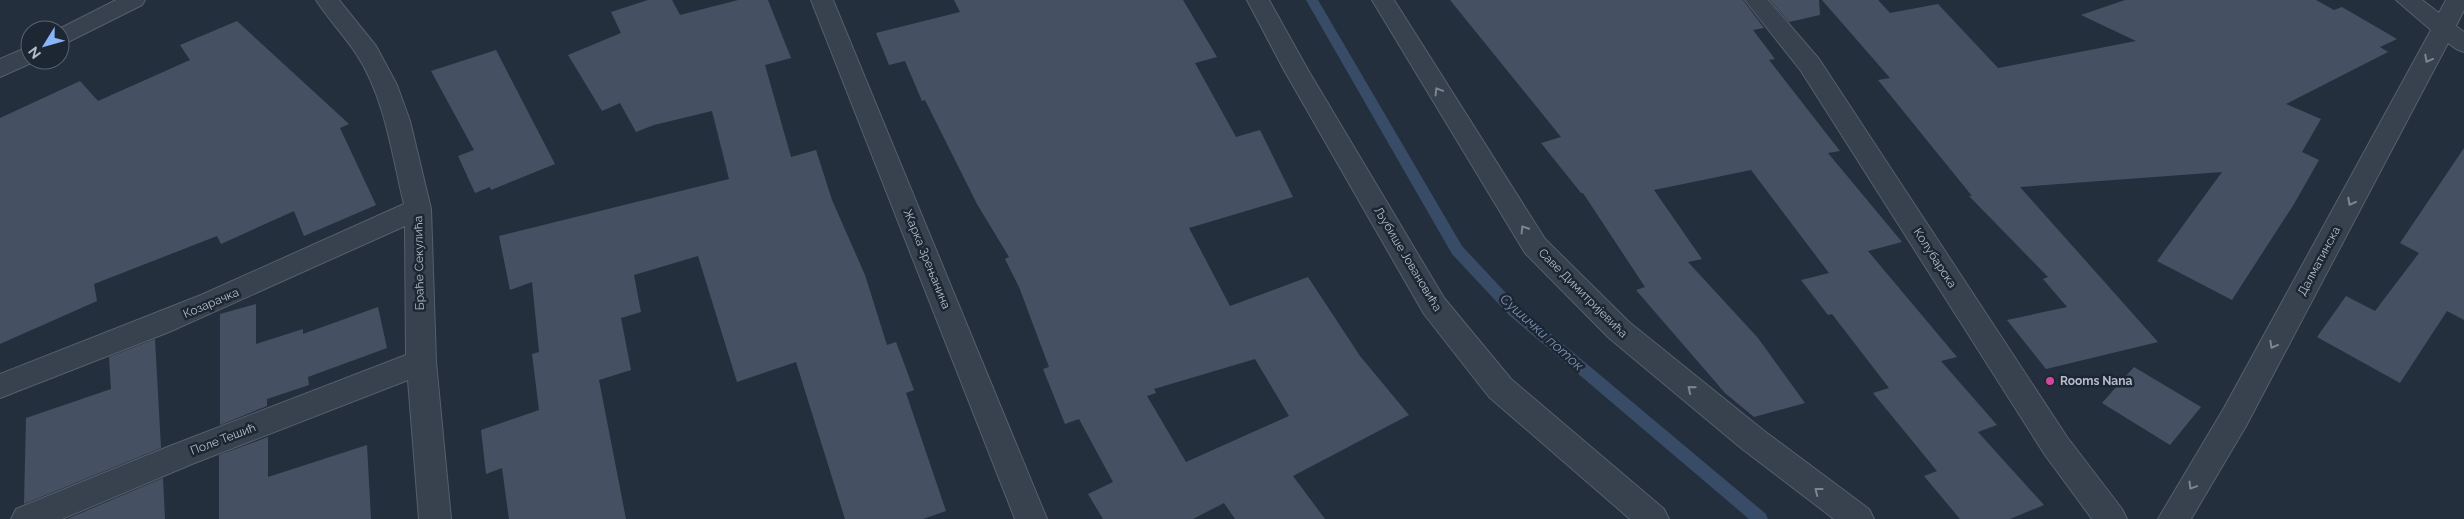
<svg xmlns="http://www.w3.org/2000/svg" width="2464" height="519" viewBox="0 0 2464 519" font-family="Raleway,sans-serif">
	<rect width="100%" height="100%" fill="#242f3e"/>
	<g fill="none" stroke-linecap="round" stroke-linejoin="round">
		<!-- stream -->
		<path fill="#394c67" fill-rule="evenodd" d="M1306,0H1318L1462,246L1519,307L1766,514L1768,519H1749L1509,315L1452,254Z"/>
	</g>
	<!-- building -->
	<path fill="#455162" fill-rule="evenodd" d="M648,0H672L680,15L738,0H768L791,58L765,65L791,157L816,150L832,200L865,275L887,345L896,342L914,390L906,393L946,511L923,519H845L796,362L737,382L698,256L634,275L641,312L621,318L631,370L599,380L626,519H509L502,468L486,474L481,430L539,410L532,354L539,352L532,282L510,290L499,236L729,179L712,111L654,125L636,132L620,103L602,111L568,55L621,33L611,12Z
		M954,0H1183L1217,57L1195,63L1236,137L1260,130L1293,197L1189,228L1230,306L1308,277L1360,356L1409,415L1293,476L1325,519H1235L1224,503L1193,519H1103L1088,494L1113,482L1079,419L1065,424L1043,369L1049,367L1019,287L1005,259L1009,257L977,204L925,100L922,101L905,61L889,65L876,33L960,12ZM1255,359L1289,416L1186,462L1147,396L1156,393L1154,389Z
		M1450,0H1743L1764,28L1753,30L1775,59L1769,60L1840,151L1828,153L1902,242L1868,251L1957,357L1941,361L1997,425L1978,432L2044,505L2010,519H1960L1924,476L1937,471L1873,393L1889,388L1832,314L1828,315L1801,280L1829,273L1751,170L1654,190L1702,259L1688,262L1758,338L1805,403L1754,417L1725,393L1636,290L1645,287L1583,193H1581L1541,143L1561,137Z
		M1770,0H1819L1820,15L1789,22Z
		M1822,0H1878L1890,13L1938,4L1998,68L2136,41L2081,15L2125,0H2316L2334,10L2342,7L2397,39L2380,47L2388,52L2286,104L2321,119L2302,152L2319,160L2294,204L2232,300L2157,261L2222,172L2020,187L2158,342L2046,369L2007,320L2067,307L2043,279L2048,277L1969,196H1972L1878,80L1890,78Z
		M237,21L349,124L340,128L376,205L304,236L294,211L221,244L217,236L94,284L97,301L0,344V118L80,81L98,101L190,60L180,45Z
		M496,50L555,164L491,190L490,187L475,193L458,156L474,150L431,71Z
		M2464,148V320L2447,311L2400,383L2317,337L2346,296L2375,311L2419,253L2400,243Z
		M256,304V344L303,329V334L378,307L387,348L308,377L309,385L267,399V406L220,425V314Z
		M155,339L161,448L24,504L26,418L111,389L109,357Z
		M2134,367L2201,407L2170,445L2102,403Z
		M268,437V477L367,445L371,519H219V455Z
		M163,478L165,519H67Z"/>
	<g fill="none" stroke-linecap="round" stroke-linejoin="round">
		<defs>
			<path id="minor" d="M116,0H145L142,5L60,46V30H57Z
				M316,0H339L376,46L397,85L410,121L431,209L436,362L451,519H419L408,380L192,464L62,519H11L16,509L170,446L406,355L405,226L169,332L0,398V374L201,295L404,204C392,155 385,98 357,55C345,36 328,19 316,0Z
				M811,0H833L1047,519H1015Z
				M1247,0H1269L1308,70L1444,298L1511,379L1664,509L1669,519H1630L1489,397L1424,314L1284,70Z
				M1372,0H1394L1545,239L1629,322L1763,430L1869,509L1874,519H1834L1741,448L1609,338L1525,253Z
				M1745,0H1768L1819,59L2067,437L2122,509L2127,519H2092L2045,455L1801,71Z
				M2396,0H2422L2439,13L2446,0H2464V10L2456,26L2464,32V52L2456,49L2448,43L2246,426L2191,519H2158L2224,408L2431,30Z
				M30,46V60H38L0,77V59Z"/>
		</defs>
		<!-- minor casing -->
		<use href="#minor" stroke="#565f6c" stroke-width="2"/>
		<!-- minor -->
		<use href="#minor" fill="#38414e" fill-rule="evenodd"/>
	</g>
	<!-- one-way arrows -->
	<defs><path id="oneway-chevron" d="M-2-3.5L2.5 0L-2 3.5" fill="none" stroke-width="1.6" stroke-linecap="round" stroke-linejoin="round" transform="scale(1.25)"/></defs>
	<g stroke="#7c8592">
		<use href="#oneway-chevron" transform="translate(2428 59) rotate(118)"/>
		<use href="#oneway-chevron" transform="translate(1438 91) rotate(-121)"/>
		<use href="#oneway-chevron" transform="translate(2351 202) rotate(118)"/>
		<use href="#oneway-chevron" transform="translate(1524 229) rotate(-122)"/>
		<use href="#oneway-chevron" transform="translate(2273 345) rotate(118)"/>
		<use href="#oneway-chevron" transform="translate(1691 389) rotate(-141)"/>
		<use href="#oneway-chevron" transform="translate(2192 486) rotate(121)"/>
		<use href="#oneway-chevron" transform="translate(1818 491) rotate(-142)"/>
	</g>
	<!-- markers -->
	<circle fill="#d1479c" stroke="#1d2633" stroke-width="2" cx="2050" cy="381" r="5"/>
	<g text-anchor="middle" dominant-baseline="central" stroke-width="5" stroke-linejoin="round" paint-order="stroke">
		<!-- street labels -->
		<g font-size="12" fill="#b4bcc9" stroke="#1d2633">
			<text transform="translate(1935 258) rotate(57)">Колубарска</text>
			<text transform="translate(927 259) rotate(68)">Жарка Зрењанина</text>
			<text transform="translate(1408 259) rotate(59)">Љубише Јовановића</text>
			<text transform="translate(2319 261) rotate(-62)">Далматинска</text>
			<text transform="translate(419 263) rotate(-91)">Браће Секулића</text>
			<text transform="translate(1583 293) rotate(45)">Саве Димитријевића</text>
			<text transform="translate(211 303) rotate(-23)">Козарачка</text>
			<text transform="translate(223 439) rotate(-21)">Поле Тешић</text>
		</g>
		<!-- poi labels -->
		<g font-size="12" font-weight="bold" fill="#b4bcc9" stroke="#1d2633" text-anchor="start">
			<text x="2060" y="381">Rooms Nana</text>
		</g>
		<!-- water labels -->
		<g font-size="14" font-style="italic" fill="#7c92b1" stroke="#1d2633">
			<text transform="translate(1542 332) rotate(42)">Сушички поток</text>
		</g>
	</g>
	<!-- north arrow -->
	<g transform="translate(45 45) rotate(233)"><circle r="24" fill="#1d2633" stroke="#59626f"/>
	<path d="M0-4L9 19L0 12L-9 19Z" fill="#8ab4f8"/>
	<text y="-8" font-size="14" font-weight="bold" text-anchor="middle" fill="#b4bcc9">N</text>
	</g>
</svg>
